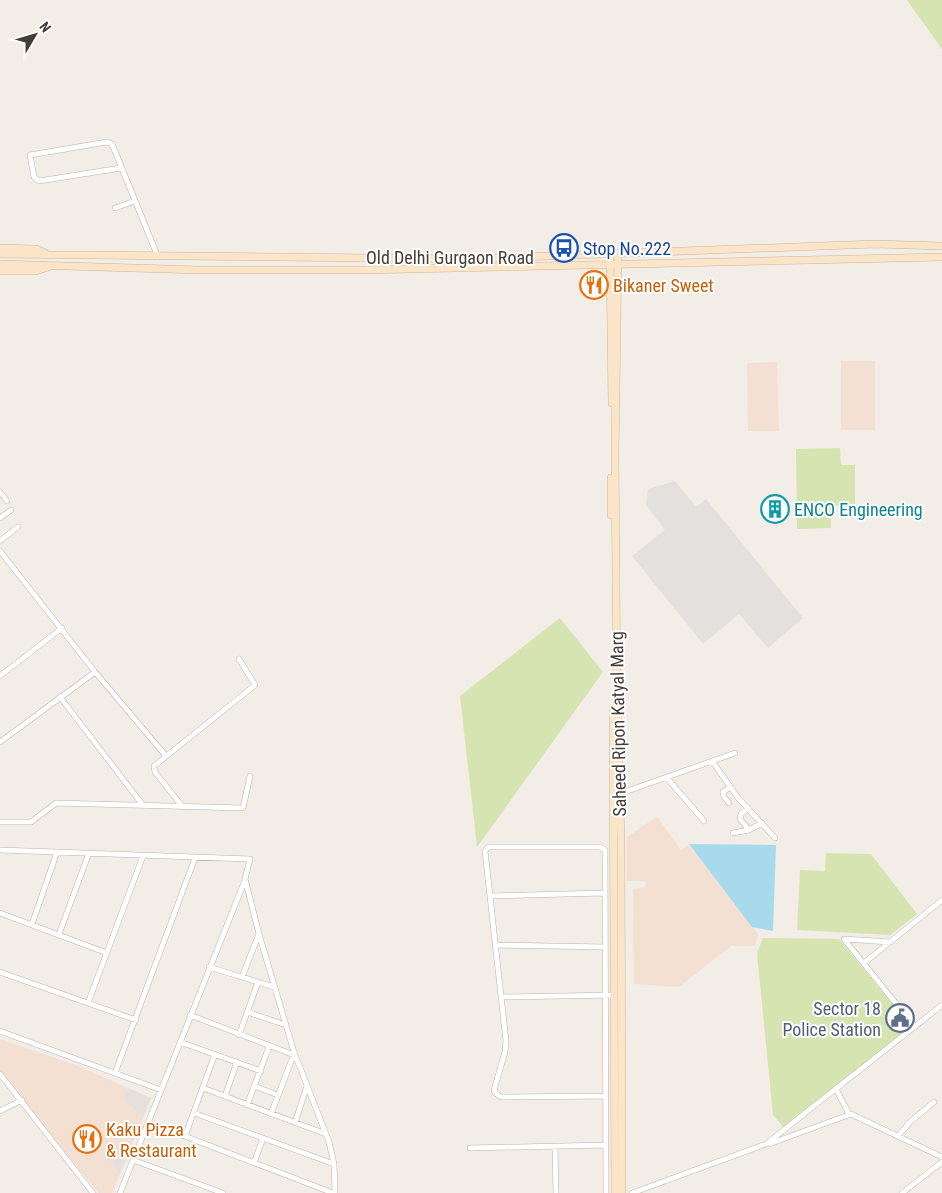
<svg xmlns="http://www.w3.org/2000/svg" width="942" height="1193" viewBox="0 0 942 1193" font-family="'Roboto Condensed',sans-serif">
	<rect width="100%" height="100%" fill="#f2ede7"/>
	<!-- commercial -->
	<path fill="#f3e0d3" d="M841,361H875V430H841Z
		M777,362L779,431H748L747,363Z
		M655,818H658L681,850L689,845L758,934L755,946H731L679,987L634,984L633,889L645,887L646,881H627V837Z
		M0,1039L78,1066L151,1098L112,1193H99L0,1075Z"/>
	<!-- green -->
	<path fill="#d6e4b2" d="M907,0H942V49Z
		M840,448L841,465H855V506H831V528L797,529L796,449Z
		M560,618L603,672L477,847L460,696Z
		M826,853L871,854L917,914L890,935L797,930L800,870L825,871Z
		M763,938L839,939L913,1029L786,1130L773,1115L757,953Z"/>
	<!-- parking -->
	<path fill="#e3e0de" d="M675,481L696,507L706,499L803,618L768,648L739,614L703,644L632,556L665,530L646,505L648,489Z
		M129,1089L151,1098L143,1117L124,1099Z
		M132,1145L120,1173L104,1153Z"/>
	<!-- water -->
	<path fill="#a7dbeb" d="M689,844L776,845L773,931L752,927Z"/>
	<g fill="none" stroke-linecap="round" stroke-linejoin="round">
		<defs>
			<path id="street" d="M121,168L39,181L34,177L30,155L107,142L112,144L158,257
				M115,208L135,201
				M0,492L7,501
				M0,518L11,510
				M0,541L18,527
				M0,551L95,672L166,756
				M0,676L62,628
				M60,697L142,804
				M0,742L95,672
				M712,761L739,799L775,838
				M667,778L704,821
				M619,794L735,753
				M729,803L724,797L723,792L730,787
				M182,806L155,772L154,766L255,685L239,659
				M748,808L741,814L740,819L749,830
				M0,822H31L56,803L243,808L250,776
				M733,833L749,830L762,823
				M0,850L250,859L245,879L259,934L294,1052L329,1142L334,1164L335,1193
				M490,896L604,893
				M0,913L107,953
				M32,924L57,852
				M59,934L89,853
				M890,942L844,939L915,1027
				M495,945L605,947
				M864,963L942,900
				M209,967L274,987
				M0,972L136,1020
				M242,977L259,934
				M501,997L614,995
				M88,1003L143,856
				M247,1012L286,1025
				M190,1015L294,1055
				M0,1031L161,1090
				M239,1035L258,982
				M180,1042L261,1071
				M115,1073L195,858
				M0,1074L93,1193
				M254,1086L278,1095
				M203,1088L326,1134
				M836,1089L849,1114
				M225,1096L237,1062
				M605,1096L501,1097L495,1093L494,1090L505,1052L506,1041L485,851L488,847H600L605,850L606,1193
				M247,1105L269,1047
				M0,1111L22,1100
				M194,1113L334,1164
				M271,1114L294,1054
				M148,1122L333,1193
				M295,1123L307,1086
				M185,1136L215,1054
				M898,1136L910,1122L934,1102
				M769,1144L851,1114L942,1157
				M555,1147L556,1193
				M470,1148L605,1145
				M133,1160L223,1193
				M254,1163L263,1138
				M120,1193L245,880
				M632,1193L766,1144L942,1005
				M902,1193L942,1162"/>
			<path id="secondary" d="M0,248L36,249L45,253
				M0,254L466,259L875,244L942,246
				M610,255L612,403
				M618,255L615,453L617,702L621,842L622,1193
				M0,264L200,270H364L942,257
				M0,271H36L51,266
				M611,515V478
				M613,708L615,1193"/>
		</defs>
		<!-- street casing -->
		<use href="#street" stroke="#bdb3aa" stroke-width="6"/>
		<!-- secondary casing -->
		<use href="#secondary" stroke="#cfb799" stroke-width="8"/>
		<!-- street -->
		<use href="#street" stroke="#fff" stroke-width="5"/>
		<!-- secondary -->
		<use href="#secondary" stroke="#fbe5c8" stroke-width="7"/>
	</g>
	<!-- icons -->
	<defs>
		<symbol id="bus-ring" viewBox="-11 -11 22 22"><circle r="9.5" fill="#fff" stroke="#1a4fb4" stroke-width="1.5"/><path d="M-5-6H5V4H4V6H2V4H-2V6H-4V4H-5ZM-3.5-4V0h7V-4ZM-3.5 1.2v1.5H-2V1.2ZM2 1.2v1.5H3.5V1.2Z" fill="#1a4fb4"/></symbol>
		<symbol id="restaurant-ring" viewBox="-11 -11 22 22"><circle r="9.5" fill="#fff" stroke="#e8710a" stroke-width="1.5"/><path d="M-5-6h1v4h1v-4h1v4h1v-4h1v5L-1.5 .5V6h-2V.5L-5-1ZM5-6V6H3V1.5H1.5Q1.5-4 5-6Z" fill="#e8710a"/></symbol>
		<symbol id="building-ring" viewBox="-11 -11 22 22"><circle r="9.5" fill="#fff" stroke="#0f9aa8" stroke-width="1.5"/><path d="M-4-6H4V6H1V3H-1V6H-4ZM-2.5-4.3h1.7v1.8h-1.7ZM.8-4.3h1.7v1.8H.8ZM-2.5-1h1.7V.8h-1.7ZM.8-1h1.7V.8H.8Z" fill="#0f9aa8"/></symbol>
		<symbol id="civic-ring" viewBox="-11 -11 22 22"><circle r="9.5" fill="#fff" stroke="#5c6f8a" stroke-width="1.5"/><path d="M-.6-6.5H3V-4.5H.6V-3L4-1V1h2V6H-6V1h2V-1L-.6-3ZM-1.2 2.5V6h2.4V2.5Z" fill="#5c6f8a"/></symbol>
	</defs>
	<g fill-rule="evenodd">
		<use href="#bus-ring" x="548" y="232" width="32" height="32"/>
		<use href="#restaurant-ring" x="578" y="269" width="32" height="32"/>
		<use href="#building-ring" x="759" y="493" width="32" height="32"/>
		<use href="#civic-ring" x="884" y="1002" width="32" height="32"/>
		<use href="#restaurant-ring" x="71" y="1123" width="32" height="32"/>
	</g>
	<g text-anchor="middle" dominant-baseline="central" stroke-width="4" stroke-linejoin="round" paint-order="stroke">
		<!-- transit labels -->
		<g font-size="18" fill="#164399" stroke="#fff" text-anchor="start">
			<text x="583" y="248">Stop No.222</text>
		</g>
		<!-- street labels -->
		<g font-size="18" fill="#443c36" stroke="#fff">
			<text x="450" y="257">Old Delhi Gurgaon Road</text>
			<text transform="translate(618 724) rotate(-91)">Saheed Ripon Katyal Marg</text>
		</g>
		<!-- food labels -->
		<g font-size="18" fill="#c56008" stroke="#fff" text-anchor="start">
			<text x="613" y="285">Bikaner Sweet</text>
			<text x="106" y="1129">Kaku Pizza<tspan x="106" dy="21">&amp; Restaurant</tspan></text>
		</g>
		<!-- culture labels -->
		<g font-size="18" fill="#0d838f" stroke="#fff" text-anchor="start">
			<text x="794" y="509">ENCO Engineering</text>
		</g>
		<!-- service labels -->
		<g font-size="18" fill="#4e5e75" stroke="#fff" text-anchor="end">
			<text x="881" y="1008">Sector 18<tspan x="881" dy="21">Police Station</tspan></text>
		</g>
	</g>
	<!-- north arrow -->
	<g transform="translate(35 35) rotate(52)" stroke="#ffffff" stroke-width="4" paint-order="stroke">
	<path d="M0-4L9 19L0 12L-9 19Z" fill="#443c36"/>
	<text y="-8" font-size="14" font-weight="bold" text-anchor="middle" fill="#443c36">N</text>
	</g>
</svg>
